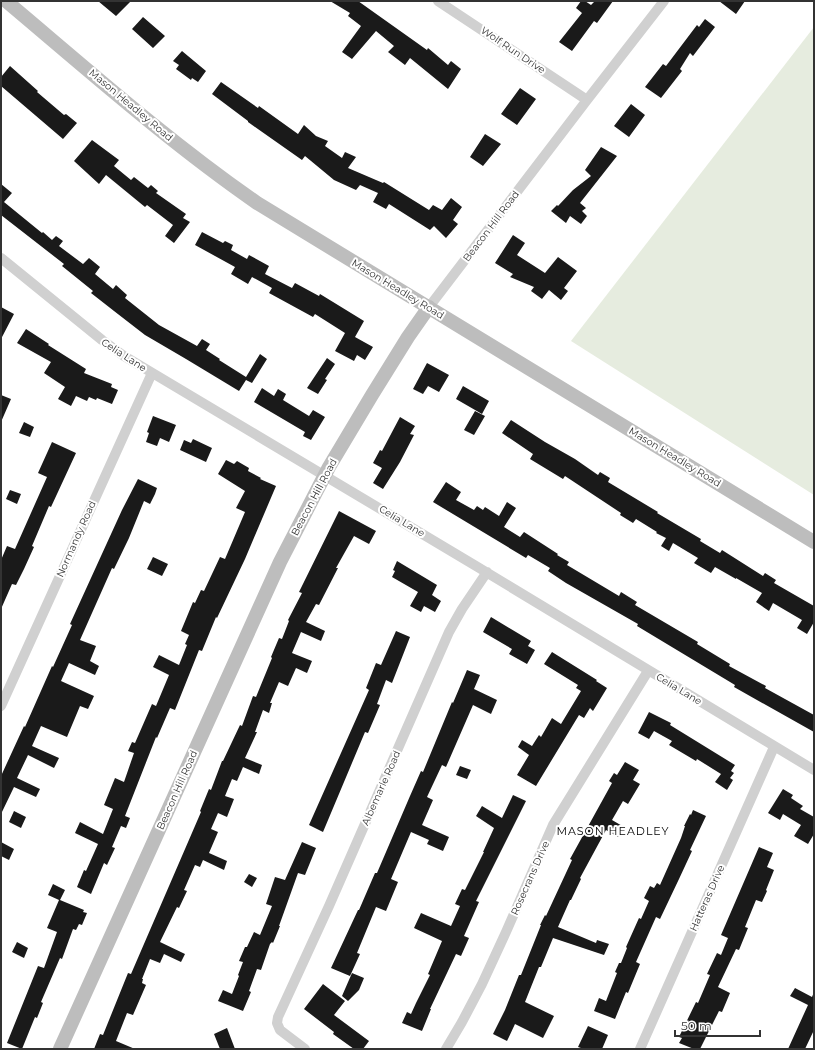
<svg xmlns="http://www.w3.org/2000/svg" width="815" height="1050" viewBox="0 0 815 1050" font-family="Montserrat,sans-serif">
	<rect width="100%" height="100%" fill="#fff"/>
	<!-- green -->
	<path fill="#e6ecdf" d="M814,27V495L571,341Z"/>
	<!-- building -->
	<path fill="#1a1a1a" d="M98,1H131L116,16Z
		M330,1H358L427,50L428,48L448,65L451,61L461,69L448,89L410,58L405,65L388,52L394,46L376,31L352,59L342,52L361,26L348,16L350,13Z
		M581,1H585L591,5L595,1H613L597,23L594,21L572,51L559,42L582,13L576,8Z
		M719,1H745L736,14Z
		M143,17L165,36L153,48L132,29Z
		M705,19L715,27L693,56L690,53L680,69L682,71L661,98L645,87L663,64L666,66L697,25L699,27Z
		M182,51L206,71L198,82L192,78L191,80L176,69L179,65L173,61Z
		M10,66L38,91L37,92L64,115L66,114L77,123L63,139L1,86V77Z
		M221,82L258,108L259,106L298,134L304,125L316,136L328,141L325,146L342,158L345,152L356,157L348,168L383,183L384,182L429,210L433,205L442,210L451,198L462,207L453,220L458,224L446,238L434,226L430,230L389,204L386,209L373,202L378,193L360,185L356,190L334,180L305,156L302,160L248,122V121L212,94Z
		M520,88L536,99L517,125L501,114Z
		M631,104L645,115L629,137L614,126Z
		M485,134L501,144L483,166L470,157Z
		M92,140L119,160L114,166L131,180L134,177L148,188L151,185L158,191L156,193L186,214L183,218L190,222L174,243L165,236L173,225L147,205L145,207L106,175L99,184L74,161Z
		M601,147L617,156L580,203L586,208L582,211L587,216L581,224L570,216L566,223L551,211L557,205L558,206L573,190L591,176L585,170Z
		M1,184L12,193L4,202L42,233L43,232L52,240L56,236L63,241L59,246L83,264L89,258L100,267L95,274L113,289L116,285L127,295L125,298L159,325L197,346L202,339L210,344L206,350L220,359L219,360L246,377L260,354L267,359L252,383L246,380L239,391L186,359L145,335L114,311L91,293L93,291L62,266L64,264L1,215Z
		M202,232L223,243L225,241L233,245L231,250L247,259L249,255L269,266L265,274L292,288L295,283L319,296L320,294L364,321L355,337L373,347L365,360L357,355L354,361L335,351L345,333L315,314L313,317L269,293L272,288L252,277L248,284L231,274L235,267L195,245Z
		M513,235L525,243L517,255L545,273L558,257L577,271L564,288L568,291L561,300L549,290L542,299L531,291L534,287L510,277L513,274L495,263Z
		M1,307L14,314L1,339Z
		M26,329L49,344L48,345L86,369L84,373L112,384L111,387L118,390L112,404L97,398L96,400L89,397L87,401L76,396L71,406L58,399L65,387L44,373L51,362L17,343Z
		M327,358L335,364L325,379L327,380L318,394L307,388Z
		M427,363L449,375L439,392L428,386L423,394L413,389Z
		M463,386L489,401L482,414L456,399Z
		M262,388L274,396L278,389L286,394L283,400L309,416L313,410L325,417L311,440L303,436L305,432L254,402Z
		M1,395L11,399L1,422Z
		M475,411L485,416L474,435L464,430Z
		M153,416L176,425L169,442L160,438L157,446L146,442L149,433L147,432Z
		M400,417L415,426L410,434L414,435L400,462L383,489L373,483L382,468L373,463L380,450L382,451Z
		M511,420L545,442L575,459L598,475L600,472L610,478L608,482L658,512L657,513L701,539L700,541L720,553L722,550L763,576L765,573L776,580L774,583L814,606V622L807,634L797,628L802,620L773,603L769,611L756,602L762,593L736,578V579L715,567L711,573L694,563L698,558L673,543L669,551L661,546L666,538L656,533L657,532L636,519L633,523L620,515L621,513L565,476L563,479L530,459L533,454L502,433Z
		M24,422L34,427L30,437L19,433Z
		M193,439L212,448L206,462L180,450L184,440L191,443Z
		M52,442L76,453L51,507L49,506L32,546L34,547L24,569L16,585L12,584L1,609V560L7,546L15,549L47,477L38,473Z
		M226,460L234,464L237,461L249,468L248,471L261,478L260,479L276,486L245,559L217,618L216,617L202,651L199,650L175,710L170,708L157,738L156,737L125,816L130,818L126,828L121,826L112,847L115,848L107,865L104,863L91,894L77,887L84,870L86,871L98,844L75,833L80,822L103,834L113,809L104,805L115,778L124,782L134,753L128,751L132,742L135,743L152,704L156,706L169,675L153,667L159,655L179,665L187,645L185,644L189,635L181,631L193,602L195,603L201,590L204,591L220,557L225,559L245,512L236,508L245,491L218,474Z
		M138,479L157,488L155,494L150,504L144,501L129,538L114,569L112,568L80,640L96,646L90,661L99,666L95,675L69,663L61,681L94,696L88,709L80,706L67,737L41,726L32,746L59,758L54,768L28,755L17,778L40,789L36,797L14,787L1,814V776L24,726L25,727L52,666L53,667L72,625L70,624L122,510Z
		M446,482L461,492L456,500L474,510L477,506L483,510L485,507L499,516L507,502L516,508L504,527L520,537L524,532L558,554L557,555L569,562L567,565L619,596L621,592L637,602L635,605L698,642L697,644L730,664L729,666L766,686L765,688L814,715V732L734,687L735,685L637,626L638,624L566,583L548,571L550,568L528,555L526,558L433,502Z
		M10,490L21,494L17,504L6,499Z
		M339,511L376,531L369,544L354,536L336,568H338L319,605L316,604L306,622L325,631L321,641L301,632L292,653L312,661L307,673L296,668L288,686L279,682L270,703H272L269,713L263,710L255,732H257L245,758L262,765L259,774L243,767L237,781L232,779L225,796L234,799L227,817L218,813L211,829L218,832L209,853L227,861L224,870L203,860L200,867L195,865L184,890L187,891L179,908L177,907L160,942L185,954L181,962L164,954L160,963L150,959L142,979H143L142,983L146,985L133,1015L127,1013L116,1041L135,1049H94L100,1034L103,1035L128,973L131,974L201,812L200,811L209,789L211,790L222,761H223L240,725L242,726L253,696L256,697L272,658L271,657L279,638L282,639L289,621L288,620L302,593L299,592Z
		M153,557L168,564L162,576L147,569Z
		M397,561L437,585L432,595L441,601L435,612L424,606L421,612L410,606L418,592L392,577L395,571L393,570Z
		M491,617L531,641L528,646L535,650L527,664L509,654L512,649L483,632Z
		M396,631L410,637L392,683L386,680L377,704L380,705L368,733L365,732L323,832L309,825L369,690L366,688L376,663L381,665Z
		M552,652L597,680L596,681L607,688L593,711L590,708L584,718L579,715L536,786L517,775L529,755L518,747L522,740L532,746L539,735L541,737L552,718L561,724L581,691L576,688L578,685L544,664Z
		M467,670L480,675L474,689L497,700L491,714L473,705L446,767L442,765L427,797L433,800L422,825L449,837L443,851L427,844L429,840L411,832L391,879L398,882L386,911L376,907L357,953L360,954L350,976L331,968L358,910H359L375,873H377L410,796L421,771L423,772L452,702L453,703Z
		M649,712L671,723L670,725L735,765L731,771L734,773L730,778L733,780L727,790L715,782L721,774L697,759L696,761L669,745L672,741L654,731L649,739L638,733Z
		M625,762L639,770L633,780L640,784L628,804L623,801L612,820L624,827L618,837L606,830L580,878L581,879L571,900H570L558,927L596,943L597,940L609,944L604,955L553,938L541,967H539L525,1002L554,1016L543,1038L515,1024L507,1041L493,1034L505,1010L519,975H521L541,925H540L545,915L546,916L572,860L570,859L612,783L609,781L614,773L617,775Z
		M460,766L471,770L467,779L456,775Z
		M783,789L793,795L791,798L803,806L800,809L814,817V834L808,844L794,836L801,825L783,814L780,820L768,813Z
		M513,795L526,801L476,901L479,902L464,936L469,938L461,956L456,954L430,1009H431L422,1031L402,1023L407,1012L411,1014L416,1003L430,975L428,974L442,941L414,928L421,913L451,926L460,906L455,904L462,889L465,890L484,852H483L494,828L476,816L482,806L502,818Z
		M693,810L706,816L690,850L692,851L679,879L660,919L656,917L636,962L640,964L628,993L626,992L615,1019L594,1011L599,998L606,1001L617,973L615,972L619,963H621L627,948L626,947L639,918L641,919L649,901L644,898L650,886L654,888L657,883L660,885L681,838L685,826H684L690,814L691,815Z
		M14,811L26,817L21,828L9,822Z
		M1,842L14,849L9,860L1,856Z
		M302,842L316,848L305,875L298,873L279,926H280L273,943L272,942L270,944L261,970L257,969L249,991L251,992L243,1011L218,1001L223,990L232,994L239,976L238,975L243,962L239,961L245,947H247L254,932L260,935L272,906L266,904L275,877L285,880Z
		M759,847L773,853L767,867L774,870L766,890L767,891L762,902L756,900L745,927L748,928L739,950L736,949L718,987L730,993L722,1012L719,1011L700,1049H694L679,1043L682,1038L679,1037L696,1002L698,1003L710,975L707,974L717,953L721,955L728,938L721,935Z
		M249,874L257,878L252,887L244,882Z
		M53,884L65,890L60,900L84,910L83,912L87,913L82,925L79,924L76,930L73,929L62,959L60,958L41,1002L43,1003L37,1018L35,1017L22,1049L7,1043L38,966L44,968L57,932L47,928L59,900L48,895Z
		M17,942L28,948L24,958L12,952Z
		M352,973L364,978L359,990L348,1001L342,996Z
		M323,984L345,1001L334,1015L369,1041L363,1049H354L333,1034L334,1032L304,1009Z
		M795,988L812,997L814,992V1030L805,1049H788L808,1005L790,996Z
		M588,1026L608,1035L602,1049H584L578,1047Z
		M227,1028L235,1049H220L214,1034Z"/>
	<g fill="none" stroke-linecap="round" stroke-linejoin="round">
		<!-- street -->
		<path stroke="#d0d0d0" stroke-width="10" d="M438,1L587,100
			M1,258L102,340L124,356L476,566L814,770
			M429,307L587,100L664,1
			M1,706L152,373
			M305,1049L280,1030L277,1023L278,1017L329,906L449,632L462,609L487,572
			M446,1049L462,1022L482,984L506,932L553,825L648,671
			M640,1049L774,747"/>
		<!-- secondary -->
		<path stroke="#bdbdbd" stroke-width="14" d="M6,1C88,70 169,142 257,203L814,542
			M60,1049L280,562L329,467L372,395L408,337L429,307"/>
	</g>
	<g text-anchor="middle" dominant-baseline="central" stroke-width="4" stroke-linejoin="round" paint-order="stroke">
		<!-- street labels -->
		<g font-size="10" fill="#333" stroke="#fff">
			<text transform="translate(513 50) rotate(34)">Wolf Run Drive</text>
			<text transform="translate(131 105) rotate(40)">Mason Headley Road</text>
			<text transform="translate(491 226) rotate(-53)">Beacon Hill Road</text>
			<text transform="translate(398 289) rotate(31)">Mason Headley Road</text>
			<text transform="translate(124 355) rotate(33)">Celia Lane</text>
			<text transform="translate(675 457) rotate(31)">Mason Headley Road</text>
			<text transform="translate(314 497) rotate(-62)">Beacon Hill Road</text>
			<text transform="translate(402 521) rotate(31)">Celia Lane</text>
			<text transform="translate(76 539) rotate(-66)">Normandy Road</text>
			<text transform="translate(679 689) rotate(31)">Celia Lane</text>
			<text transform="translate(381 788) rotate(-66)">Albemarle Road</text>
			<text transform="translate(177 790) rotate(-66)">Beacon Hill Road</text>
			<text transform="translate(530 878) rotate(-66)">Rosecrans Drive</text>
			<text transform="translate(707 898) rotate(-66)">Hatteras Drive</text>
		</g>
		<!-- neighbourhood labels -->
		<g font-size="11" letter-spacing="1" fill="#000" stroke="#fff">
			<text x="613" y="831">MASON HEADLEY</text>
		</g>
	</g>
	<!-- border -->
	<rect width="815" height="1050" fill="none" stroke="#333333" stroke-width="4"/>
	<!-- scale -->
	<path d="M675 1030v6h85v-6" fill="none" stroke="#333333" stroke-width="2"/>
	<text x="681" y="1030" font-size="12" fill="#333333" stroke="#ffffff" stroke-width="3" paint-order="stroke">50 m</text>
</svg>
